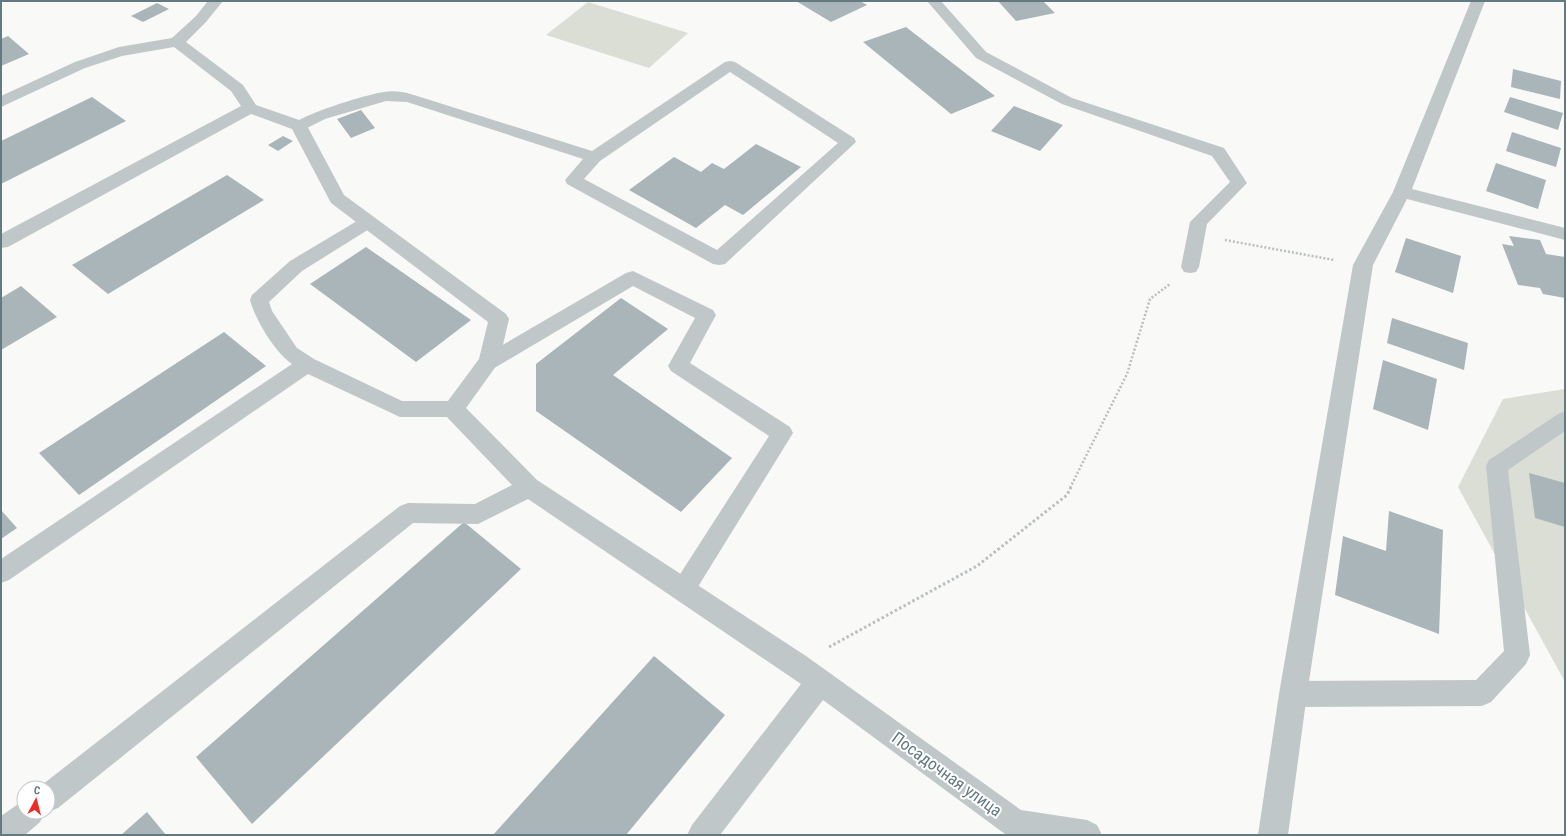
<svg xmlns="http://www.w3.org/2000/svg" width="1566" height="836" viewBox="0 0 1566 836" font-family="'Roboto Condensed',sans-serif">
	<rect width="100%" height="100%" fill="#f9f9f7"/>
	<!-- green -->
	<path fill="#daded5" d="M588,2L688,33L649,68L546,35Z
		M1565,389V682L1458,487L1503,399Z"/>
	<!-- building -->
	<path fill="#a9b5b9" d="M796,1H860L867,5L831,22Z
		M998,1H1043L1055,13L1016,21Z
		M157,3L169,9L143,22L131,16Z
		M906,27L995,96L951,114L863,42Z
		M8,36L29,54L1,66V39Z
		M1513,69L1561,81L1560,99L1511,87Z
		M92,97L126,121L1,184V141Z
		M1510,97L1563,113L1558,130L1504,112Z
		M1014,106L1063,125L1040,151L991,131Z
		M361,110L375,128L351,138L337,119Z
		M1512,132L1561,148L1556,167L1506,151Z
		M283,136L293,141L278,151L268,145Z
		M756,144L801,167L743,215L725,205L696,228L629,190L674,157L701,172L712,163L724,169Z
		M1496,163L1546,180L1538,209L1486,191Z
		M227,175L264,200L108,294L72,265Z
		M1509,236L1540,240L1546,254L1565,257V298L1543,294L1540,288L1518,285L1502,244L1514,246Z
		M1406,238L1461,256L1453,293L1395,272Z
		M366,247L471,320L416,362L310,284Z
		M21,286L57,317L1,350V298Z
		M621,298L668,329L613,375L732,458L681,512L536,411V364Z
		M1392,318L1468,343L1464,370L1387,343Z
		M224,332L266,366L79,495L39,453Z
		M1383,360L1437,379L1428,430L1373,409Z
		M1529,473L1565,483V527L1535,518Z
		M1,510L17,528L1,539Z
		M1389,511L1443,530L1439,634L1335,595L1343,536L1386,551Z
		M464,522L521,569L252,824L196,757Z
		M654,656L725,715L626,835H493Z
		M147,812L166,835H121Z"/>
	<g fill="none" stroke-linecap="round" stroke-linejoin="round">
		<!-- path-far1 -->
		<path stroke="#babfc1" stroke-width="2.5" stroke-dasharray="2 2" stroke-linecap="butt" d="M1225,240L1334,260
			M1070,488L1127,374L1150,299L1170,284"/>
		<!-- path -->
		<path stroke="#babfc1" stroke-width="3" stroke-dasharray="2.5 2.5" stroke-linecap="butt" d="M829,647L977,566L1067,495L1071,487"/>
		<!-- service -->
		<path fill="#c0c7c9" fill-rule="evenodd" d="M927,1H941L986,52L1072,98L1224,148L1247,183L1207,224L1199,267L1196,272L1190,273L1184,272L1181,267L1190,222L1230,182L1212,156L1062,104L976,58Z
			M730,61L735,62L854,138L856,142L725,264L719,265L713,264L567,184L565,180L583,159L407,102L386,101L325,119L305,129L299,131L293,129L291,126C299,115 368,94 384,92C393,90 405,92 414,95L592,151L725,62ZM730,72L838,143L717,250L584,179L600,161Z
			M368,216L374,218L377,222L374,226L302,271L269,302L272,311L297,348L314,359L402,401H453L460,403L463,409L460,415L453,417H400L308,374L9,580L1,583V559L292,364C275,353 255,319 250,300L252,295L290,261L362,218Z
			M633,271L713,310L716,315L690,363L790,427L793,433L691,598L683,601L675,598L671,590L675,582L769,436L671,371L668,366L695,318L633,286L496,367L489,370L482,367L479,362L482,357L626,273Z
			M1565,411V431L1508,470L1530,655L1526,664L1491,702L1482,706L1293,707L1284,703L1280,694L1284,685L1293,681L1476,680L1504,651L1486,466L1489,460L1558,414Z"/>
		<!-- minor -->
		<path fill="#c0c7c9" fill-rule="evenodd" d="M208,1H223L206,22L186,42L243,85L256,105L305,122L344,195L506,314L509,319L499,362L466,408L537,480L806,656L1021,810L1087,820L1097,825L1102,835L1005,834L823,700L720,835H687L692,825L801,684L528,499L478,524L413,523L58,808L48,812H47L48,788H38L400,506L408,503L475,504L512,485L445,415L442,409L479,359L488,322L331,203L292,129L251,114L8,247L1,248V234L241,106L231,91L174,47L122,56L85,68L1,107V96L75,62L119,47L172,38L196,16Z
			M1471,1H1485L1412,189L1565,228V240L1407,199L1373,265L1307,694L1288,835H1258L1279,694L1353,265L1393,192Z
			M24,800V812H45L40,822L25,835H1V816Z"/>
	</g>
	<g text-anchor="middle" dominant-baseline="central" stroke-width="4" stroke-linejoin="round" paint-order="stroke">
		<!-- near-street labels -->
		<g font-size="17" fill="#637a83" stroke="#fff">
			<text transform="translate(947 774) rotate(36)">Посадочная улица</text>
		</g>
	</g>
	<!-- border -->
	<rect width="1566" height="836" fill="none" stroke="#637a83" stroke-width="4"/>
	<!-- north arrow -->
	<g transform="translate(36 800) rotate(7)"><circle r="19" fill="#ffffff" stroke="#c1cacd"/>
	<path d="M0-3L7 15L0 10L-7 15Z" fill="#ec2c24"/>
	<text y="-6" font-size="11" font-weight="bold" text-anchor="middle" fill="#637a83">С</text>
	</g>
</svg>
